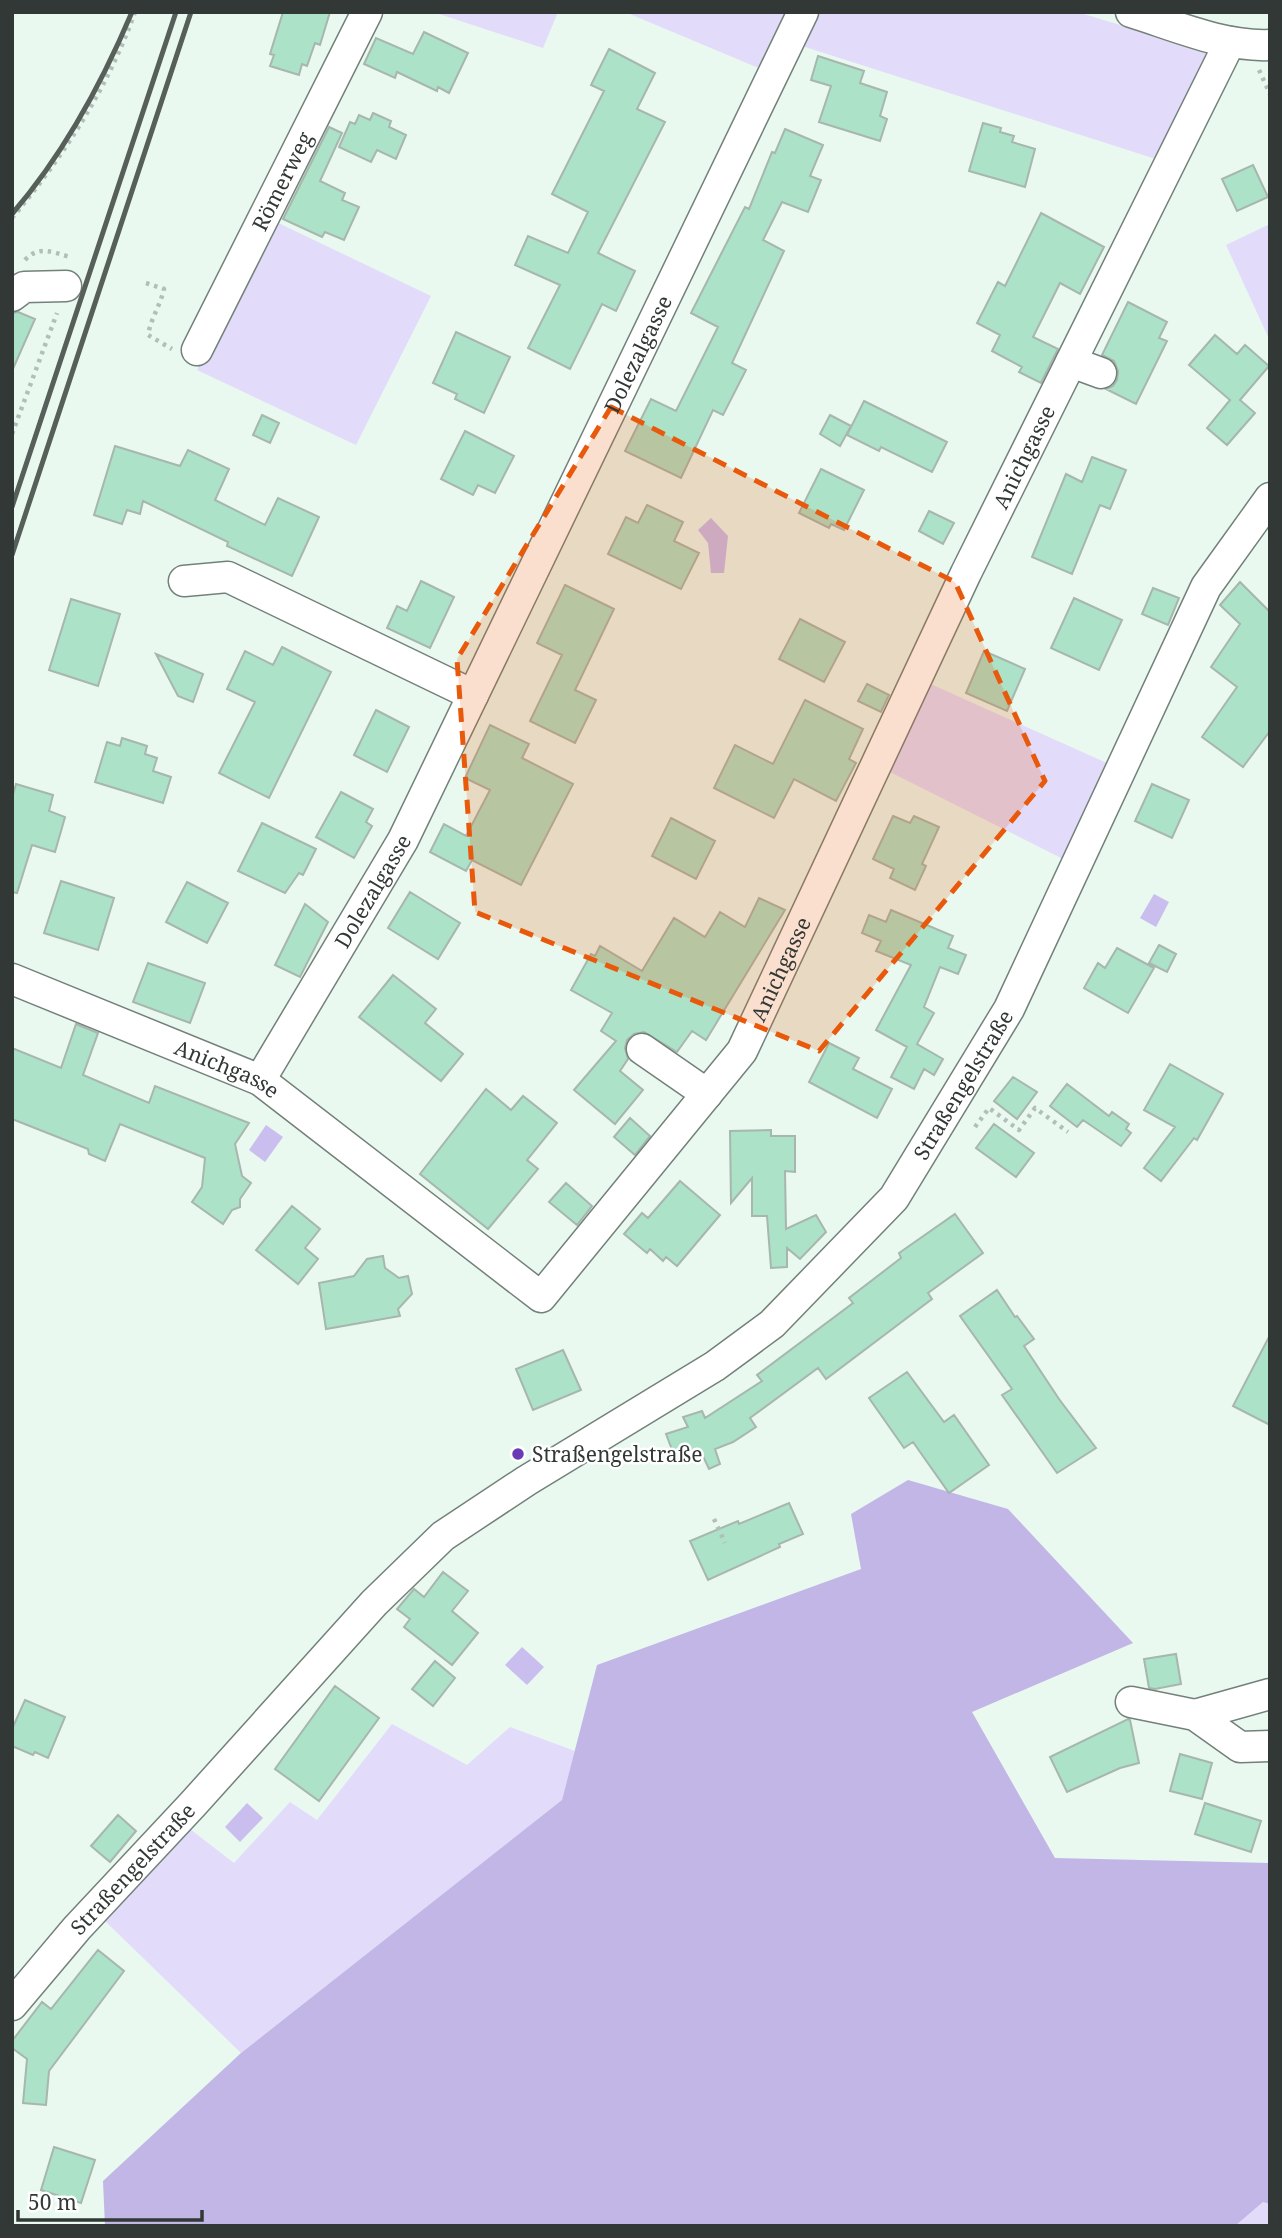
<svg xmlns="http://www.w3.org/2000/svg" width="1282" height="2238" viewBox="0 0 1282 2238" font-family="'Noto Serif',serif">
	<rect width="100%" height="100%" fill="#e9f9f0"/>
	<!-- green -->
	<path fill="#e2dbfa" d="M433,12H558L543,48Z
		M625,12H791L761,69Z
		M817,12H1077L1207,51L1212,56L1162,161L802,46Z
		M272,220L431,296L356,445L197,370Z
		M1270,224V341L1226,245Z
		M926,682L1109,764L1063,859L886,770Z
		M392,1724L467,1765L510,1727L575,1751L562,1800L241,2053L104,1920L186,1826L234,1863L290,1802L317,1820Z
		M1263,2202L1270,2204V2226H1235Z"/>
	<!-- forest -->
	<path fill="#c1b6e5" d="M908,1480L1008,1509L1133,1643L972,1712L1055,1858L1270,1863V2204L1263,2202L1235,2226H105L103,2181L241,2053L562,1800L597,1665L861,1569L851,1514Z"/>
	<!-- water -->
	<path fill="#c9beee" d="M711,518L728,536L724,573H711L708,543L698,530Z
		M1154,894L1169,902L1156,927L1140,918Z
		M266,1125L283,1137L265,1162L249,1150Z
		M522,1647L544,1667L527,1685L505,1665Z
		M247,1803L263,1818L240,1842L225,1827Z"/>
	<!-- building -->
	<path fill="#ace2c7" stroke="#a7b6ae" stroke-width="2" d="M283,12H330L320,45L315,43L307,66L302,64L299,75L270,66L274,55L270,54Z
		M424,32L468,53L449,93L438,87L437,91L397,72L395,78L364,64L376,38L413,54Z
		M609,49L655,73L637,109L665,122L598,253L635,271L616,311L602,304L570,369L528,348L560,285L515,265L528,236L568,253L588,212L552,194L604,91L591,85Z
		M818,56L864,71L860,83L887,92L880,116L887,119L880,141L819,122L831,86L811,80Z
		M373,113L391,121L389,127L406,135L396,159L377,150L371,162L339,147L350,122L355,124L359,115L370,120Z
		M983,123L1001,128L1000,132L1014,136L1012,142L1035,149L1025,187L969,171Z
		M329,127L342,133L320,181L345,193L342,200L359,207L344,240L325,232L322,237L283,219Z
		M785,129L823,145L810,176L821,180L808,212L782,202L763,240L784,251L732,363L746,370L723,415L713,410L681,478L625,451L651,399L676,411L718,327L691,313L745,207L749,209L772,152L775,153Z
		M1253,165L1268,197L1237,211L1222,179Z
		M1041,213L1104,247L1080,294L1060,283L1033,337L1058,349L1041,383L1019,372L1022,367L992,351L1000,335L977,323L998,282L1005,286Z
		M1128,302L1167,322L1159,338L1167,341L1136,404L1106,389L1113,386L1117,380L1118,371L1114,361L1102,355Z
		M18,312L35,319L12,371V313Z
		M456,332L510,357L484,413L455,399L457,394L433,383Z
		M1215,335L1237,354L1245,345L1269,366L1240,400L1255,413L1227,445L1207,428L1230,400L1189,365Z
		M864,401L947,442L932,472L881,447L879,451L847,435Z
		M262,415L279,423L270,443L253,435Z
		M830,415L851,426L840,446L820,434Z
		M465,431L514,456L495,493L478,485L473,495L441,479Z
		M115,446L180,466L188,450L229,469L215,500L265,525L278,498L319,517L292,576L227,546L228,542L143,501L140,514L127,510L122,524L94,515Z
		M1092,457L1126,470L1110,509L1100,505L1072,574L1032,557L1066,474L1082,482Z
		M821,469L864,490L844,530L831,524L829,528L799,513Z
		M647,505L683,522L674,541L699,553L681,589L608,554L626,517L638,523Z
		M929,511L954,523L943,544L919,531Z
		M421,581L454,597L430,648L387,628L397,606L407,611Z
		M1240,582L1270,612V731L1243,767L1202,737L1237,687L1211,667L1240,624L1220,605Z
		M565,585L614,609L575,690L596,700L575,743L530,721L562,655L537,643Z
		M1153,588L1179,598L1168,625L1142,614Z
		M1074,598L1122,620L1099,670L1051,648Z
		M71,599L120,614L98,686L49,670Z
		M800,619L845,642L824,682L779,659Z
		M282,647L331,672L269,798L219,773L255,702L227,689L245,651L273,665Z
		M984,651L1025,669L1007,711L966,693Z
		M156,654L203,674L193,702L178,696Z
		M867,684L889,695L881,712L858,701Z
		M805,700L863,729L849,759L856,763L836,801L794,779L774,818L714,788L735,745L773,764Z
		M376,710L409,727L387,772L354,755Z
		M490,725L529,744L522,758L573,784L521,885L472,860L466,871L430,852L444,824L466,836L490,790L465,778Z
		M122,738L147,746L145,754L157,758L153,771L171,777L163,803L95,782L107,742L120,746Z
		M16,784L53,795L49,811L65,817L55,852L32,845L17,893L12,892V798Z
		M1152,784L1189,800L1172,838L1135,821Z
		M341,792L373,809L366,822L372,826L354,858L316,837Z
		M893,816L910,823L914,816L939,827L922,864L926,866L915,890L890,878L894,869L873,859Z
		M671,818L715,841L696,879L652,856Z
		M262,823L316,849L303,875L299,873L285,893L238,871Z
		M61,881L114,898L98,950L44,933Z
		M187,882L228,903L207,943L166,922Z
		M410,892L460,923L438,959L388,928Z
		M759,898L785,910L706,1040L692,1031L677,1052L644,1032L634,1034L627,1040L625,1048L628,1059L620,1071L643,1090L615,1124L574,1090L616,1041L601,1031L612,1013L571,990L591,954L595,956L600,946L642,971L674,918L705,937L720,912L745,927Z
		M305,904L328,922L300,977L275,965Z
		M891,910L953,936L948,948L966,955L958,974L940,967L924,1007L934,1013L917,1044L943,1059L934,1075L924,1069L914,1089L891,1077L907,1047L876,1030L911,965L876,951L881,941L862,933L869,915L886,922Z
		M1159,945L1176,954L1167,972L1149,963Z
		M1117,948L1154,968L1128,1013L1084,988L1098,963L1105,968Z
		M148,963L205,983L190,1023L133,1002Z
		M393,975L436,1009L425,1023L463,1054L441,1081L359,1017Z
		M76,1024L98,1033L83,1075L149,1103L155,1086L249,1123L235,1144L242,1176L251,1183L240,1199V1207L232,1210L223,1224L192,1202L202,1187L205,1158L120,1124L105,1161L89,1154L88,1149L12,1119V1048L61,1068Z
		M829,1043L859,1058L853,1069L892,1089L877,1118L809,1082Z
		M1170,1064L1223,1094L1197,1140L1194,1138L1161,1181L1144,1168L1175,1127L1144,1110Z
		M1013,1077L1037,1092L1017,1119L994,1101Z
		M1067,1084L1109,1116L1112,1112L1129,1124L1126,1129L1131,1133L1121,1146L1083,1120L1077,1127L1050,1106Z
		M486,1089L511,1110L523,1096L557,1123L527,1160L538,1169L488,1229L420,1174Z
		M630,1118L650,1136L635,1155L614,1137Z
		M994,1124L1034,1153L1016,1177L976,1148Z
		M771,1130V1136H795V1172L785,1171L786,1229L816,1215L826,1232L800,1259L787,1248V1267L771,1268L767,1216H752V1178L731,1203L730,1131Z
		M680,1181L720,1215L677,1266L666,1257L663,1261L650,1249L647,1253L624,1234L642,1213L648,1218Z
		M566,1183L592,1206L577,1225L549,1202Z
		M292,1206L320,1229L305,1248L318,1259L298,1284L256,1250Z
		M955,1214L983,1253L928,1293L932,1299L826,1379L818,1368L750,1418L756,1427L733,1442L715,1449L720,1464L709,1469L702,1454L677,1463L666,1434L688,1427L683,1417L702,1411L705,1418L762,1381L757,1375L853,1303L849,1298L901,1258L899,1253Z
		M383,1256L385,1268L399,1278L408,1276L412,1294L398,1309L400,1316L326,1329L319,1283L354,1276L367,1259Z
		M997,1290L1015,1317L1017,1316L1034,1339L1024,1346L1059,1399L1096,1448L1057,1473L1002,1395L1012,1389L960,1316Z
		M1270,1335V1425L1233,1406Z
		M563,1350L581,1390L533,1410L516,1369Z
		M907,1372L944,1422L954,1415L989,1465L949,1493L913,1442L904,1448L869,1398Z
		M789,1503L803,1534L779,1544L780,1547L708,1580L690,1541L738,1521L739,1524Z
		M443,1572L468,1591L452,1611L478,1633L452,1665L404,1627L410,1619L397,1609L414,1589L424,1597Z
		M1176,1654L1181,1684L1155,1689L1149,1688L1144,1659Z
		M435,1661L455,1678L433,1706L412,1689Z
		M335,1686L379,1718L319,1801L275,1769Z
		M25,1700L65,1717L48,1758L35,1752L33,1755L12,1746V1729Z
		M1128,1719L1130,1720L1139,1763L1120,1768L1067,1792L1050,1757Z
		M1180,1754L1212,1763L1202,1799L1170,1791Z
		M1205,1803L1261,1821L1251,1852L1195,1834Z
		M118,1815L136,1831L110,1862L91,1846Z
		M98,1950L124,1971L49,2071L46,2105L23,2103L27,2059L12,2048V2041L42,2002L51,2009Z
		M54,2147L95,2160L81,2203L41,2190Z"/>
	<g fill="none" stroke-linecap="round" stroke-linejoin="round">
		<defs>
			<g id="minor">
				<path d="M1131,12C1176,26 1223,47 1270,45"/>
				<path d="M12,296L24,287L66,286"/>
				<path id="s1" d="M197,350L367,12"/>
				<path d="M1071,362L1101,373"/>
				<path d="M184,581L228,577L473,695"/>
				<path id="s2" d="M12,979L260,1080L541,1297L742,1051L966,573L1230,42"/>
				<path d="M642,1049L707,1094"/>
				<path id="s3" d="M260,1080L403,840L803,12"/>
				<path d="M1131,1702L1195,1715L1240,1747L1270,1746"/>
				<path d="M1195,1715L1270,1694"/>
				<path id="s4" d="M12,2005L77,1928L193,1804L374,1603L443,1536L526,1481L715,1366L772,1324L894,1198L1009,1009L1206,587L1270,498"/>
			</g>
		</defs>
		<!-- minor casing -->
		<use href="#minor" stroke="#73817a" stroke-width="33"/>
		<!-- path -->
		<path stroke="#b2bfb8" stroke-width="4.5" stroke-dasharray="3.5 5" stroke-linecap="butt" d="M1259,70L1270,94
			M12,218C63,157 108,88 135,12
			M25,260C39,245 52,252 70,257
			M146,283L164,289C160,306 151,318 148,335L172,349
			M12,434L57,313
			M975,1127L989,1108L1019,1130L1035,1108L1068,1132
			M714,1519L725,1543"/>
		<!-- minor -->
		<use href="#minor" stroke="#fff" stroke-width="30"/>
		<!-- rail -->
		<path stroke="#575f5a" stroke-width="5" d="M12,214C63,155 102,83 132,12
			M12,507L176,12
			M12,555L191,12"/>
	</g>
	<!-- marked area -->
	<path fill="#e8590c" fill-opacity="0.2" stroke="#e8590c" stroke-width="5" stroke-dasharray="14 9" stroke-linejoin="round" d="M611,407L955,582L1045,781L819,1051L475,912L457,659Z"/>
	<!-- markers -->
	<circle fill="#683cb4" stroke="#fff" stroke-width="2.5" cx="518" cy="1454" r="7"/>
	<g text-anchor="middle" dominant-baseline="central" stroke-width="5" stroke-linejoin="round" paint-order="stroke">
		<!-- street labels -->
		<g font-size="21" fill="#323835" stroke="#fff">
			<text stroke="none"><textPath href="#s1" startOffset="189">Römerweg</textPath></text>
			<text stroke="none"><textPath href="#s3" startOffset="819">Dolezalgasse</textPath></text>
			<text stroke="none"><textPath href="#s2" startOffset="1598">Anichgasse</textPath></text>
			<text stroke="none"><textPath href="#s3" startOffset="220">Dolezalgasse</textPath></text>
			<text stroke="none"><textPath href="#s2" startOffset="1031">Anichgasse</textPath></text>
			<text stroke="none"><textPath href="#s2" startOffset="233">Anichgasse</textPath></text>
			<text stroke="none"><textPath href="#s4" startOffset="1337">Straßengelstraße</textPath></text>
			<text stroke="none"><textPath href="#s4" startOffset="182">Straßengelstraße</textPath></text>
		</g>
		<!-- poi labels -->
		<g font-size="21" fill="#323835" stroke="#fff" text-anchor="start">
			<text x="532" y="1454">Straßengelstraße</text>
		</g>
	</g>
	<!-- border -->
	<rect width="1282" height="2238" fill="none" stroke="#323835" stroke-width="28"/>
	<!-- scale -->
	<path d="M18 2210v10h184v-10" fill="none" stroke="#323835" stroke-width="3.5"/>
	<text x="28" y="2210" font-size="21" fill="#323835" stroke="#ffffff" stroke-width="5" paint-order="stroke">50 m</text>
</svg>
